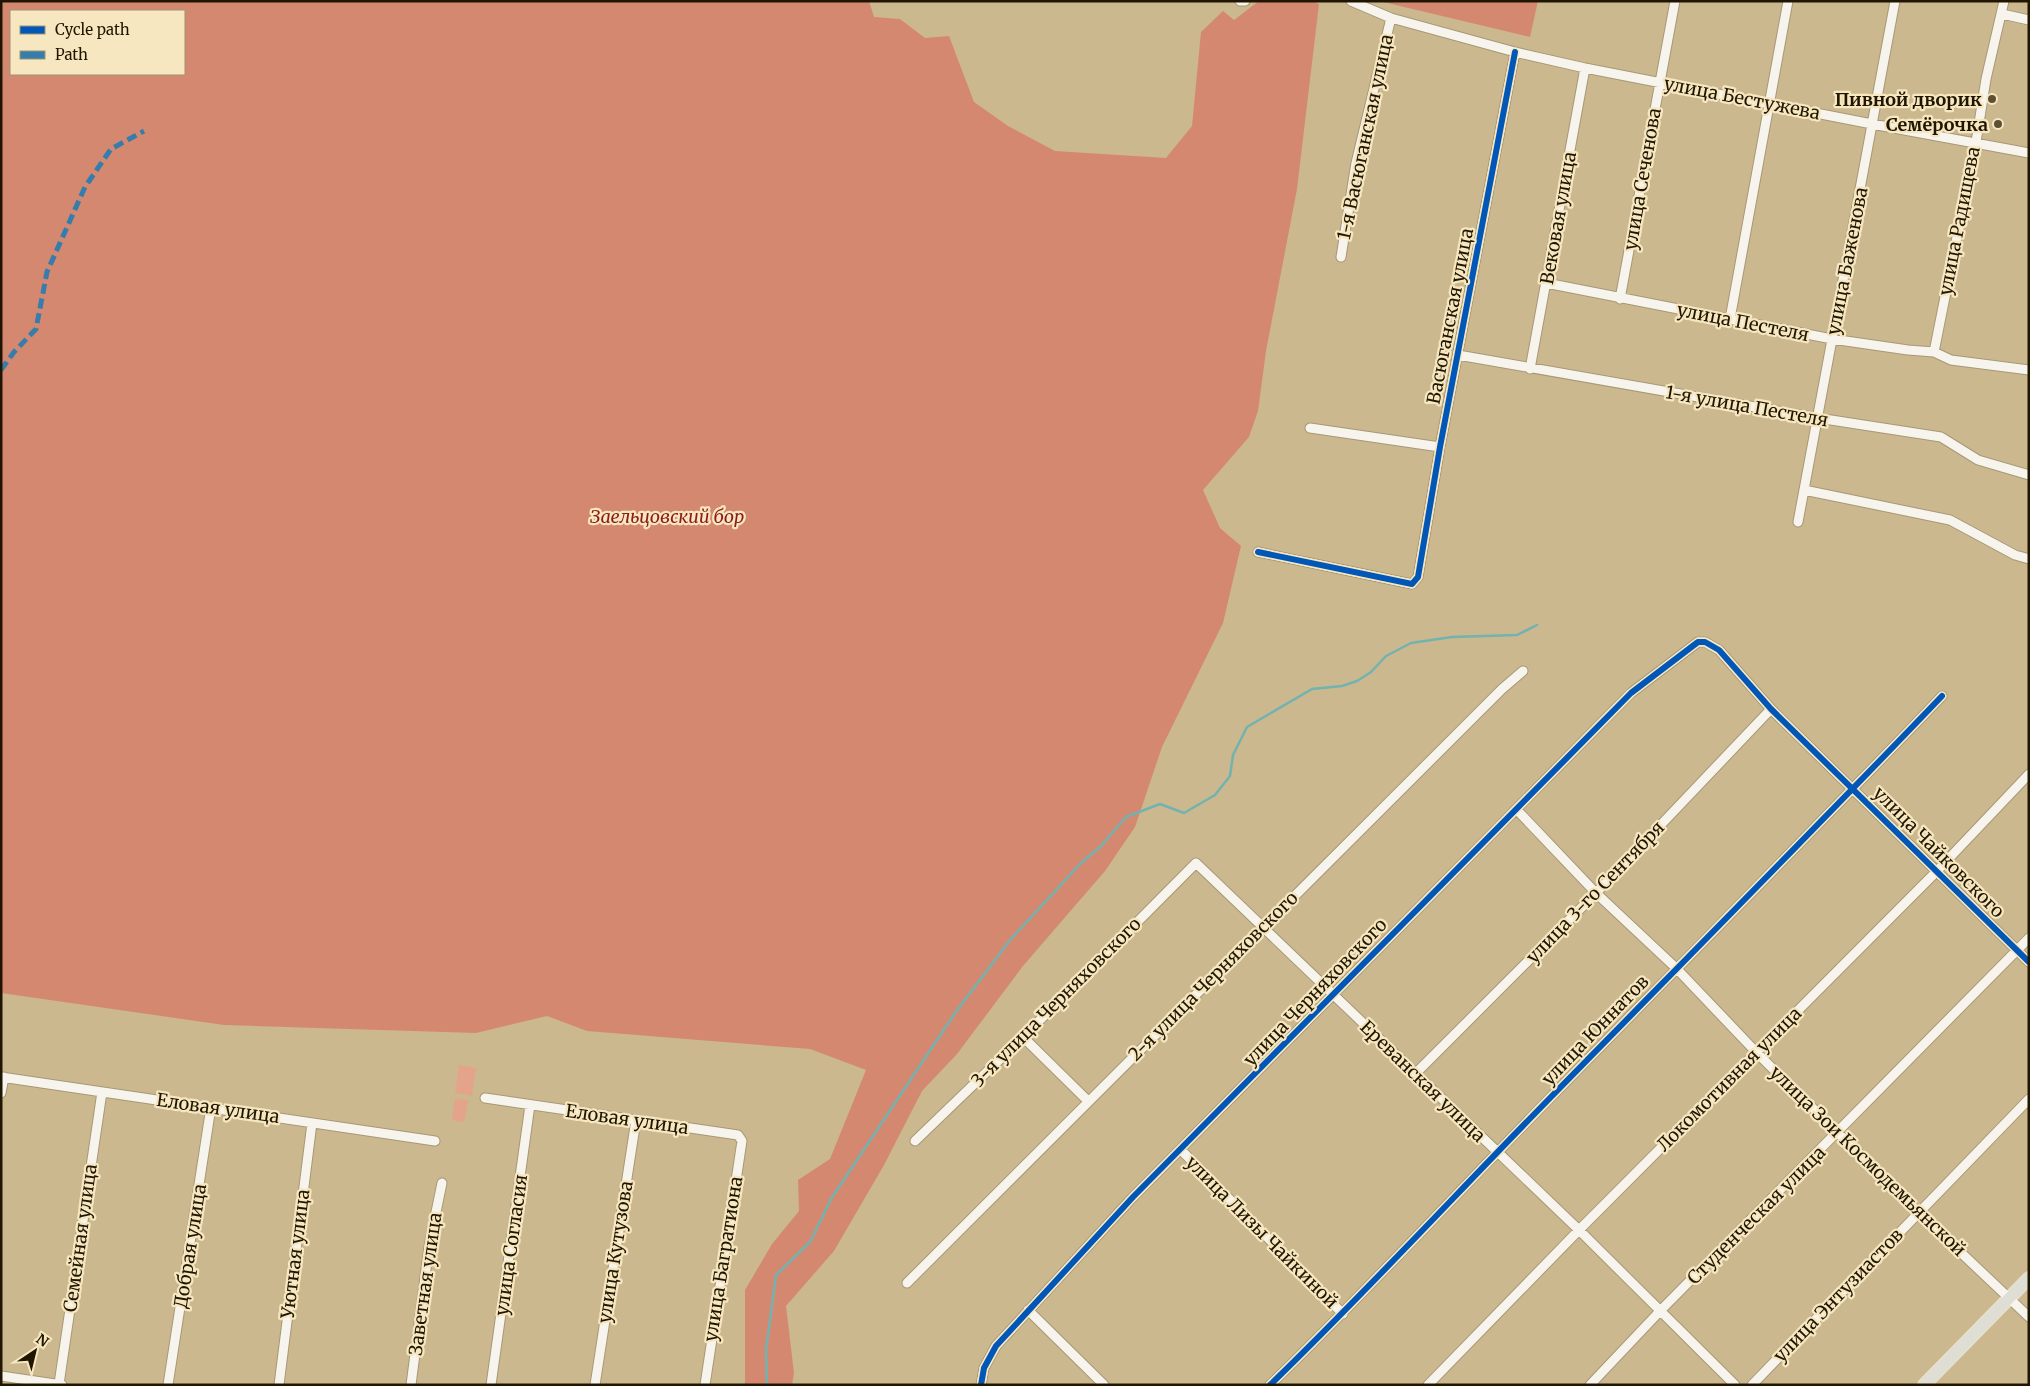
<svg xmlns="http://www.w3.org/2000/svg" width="2030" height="1386" viewBox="0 0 2030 1386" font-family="Merriweather,serif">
	<rect width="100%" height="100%" fill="#cbb88e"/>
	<!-- green -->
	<path fill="#e4a48b" d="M459,1065L476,1068L472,1096L455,1093Z
		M455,1098L468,1100L464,1122L452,1120Z"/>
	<!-- forest -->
	<path fill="#d58870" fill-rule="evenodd" d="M1,1H869L874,17L900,19L925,38L949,36L974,102L1008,126L1055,151L1166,158L1192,126L1201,32L1223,11L1234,20L1259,1H1313L1319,4L1297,189L1266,351L1258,411L1249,437L1203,490L1220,528L1241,546L1223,623L1162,747L1135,827L1105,871L1023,966L957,1054L922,1091L884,1165L834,1251L786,1306L794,1373L792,1385H745V1290L772,1244L799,1211L798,1180L830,1159L866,1070L810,1049L587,1031L547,1016L476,1033L224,1025L1,993ZM11,11H184V74H11Z
		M1379,1H1538L1530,37Z"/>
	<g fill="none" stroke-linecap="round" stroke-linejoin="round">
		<!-- stream -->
		<path stroke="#72b3b0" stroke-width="2.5" d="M767,1385L766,1350L776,1275L810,1242L831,1199L955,1013L1010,940L1081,863L1100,847L1126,817L1160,804L1184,813L1215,795L1230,776L1233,755L1247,727L1312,689L1342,686L1357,681L1371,672L1386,656L1411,643L1452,637L1517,635L1537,625"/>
		<defs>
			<path id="minor" d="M1240,1H1245
				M1351,1L1391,18L1515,52L1585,68L1872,124L2029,153
				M2002,14L2029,20
				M1341,257L1356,163L1391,18
				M1546,283L1832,339L1908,350L1934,352L1951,360L2029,370
				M1620,299L1675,1
				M1730,319L1788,1
				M1934,352L1976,142L1986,79L2004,1
				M1458,355L1818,418L1941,437L1978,460L2029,475
				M1530,369L1585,68
				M1310,428L1440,447
				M1804,490L1950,520L2015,555L2029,559
				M1798,522L1895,1
				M1258,552L1412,584L1418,577L1440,447L1515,52
				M1517,810L1596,893L1676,968L1756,1052L1918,1212L2029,1317
				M1023,1037L1088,1101
				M1416,1073L1596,893L1771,709
				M1,1077L435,1141
				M1,1093L4,1077
				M485,1098L738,1135L742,1141L705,1385
				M915,1141L1023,1037L1196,863L1579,1230L1735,1385
				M1181,1150L1343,1314
				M907,1283L1502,689L1523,671
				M1028,1310L1104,1385
				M1,1376L62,1385
				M59,1384L102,1092
				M168,1385L211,1107
				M279,1385L312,1123
				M411,1385L429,1246L442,1183
				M491,1385L530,1105
				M595,1385L636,1120
				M981,1385L984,1368L996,1346L1133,1197L1631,693L1698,642H1705L1719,650L1771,709L2029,962
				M1270,1385C1366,1292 1457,1193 1550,1098C1681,964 1813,831 1942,696
				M1428,1385L1579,1230L1936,872L2029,774
				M1590,1385L1661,1310L2029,938
				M1752,1385L2029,1099"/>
			<path id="major" d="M1924,1385L2029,1278"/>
		</defs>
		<!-- minor casing -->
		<use href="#minor" stroke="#a79876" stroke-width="11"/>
		<!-- major casing -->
		<use href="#major" stroke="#e8dfcc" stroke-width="14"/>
		<!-- minor -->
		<use href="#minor" stroke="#f7f4ee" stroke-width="9"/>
		<!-- major -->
		<use href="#major" stroke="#deded5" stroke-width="11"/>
		<!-- quiet -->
		<path stroke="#367dac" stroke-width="5" stroke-dasharray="10 5" stroke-linecap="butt" d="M1,370L14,352L36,329L47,272L85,187L111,149L144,131"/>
		<defs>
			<path id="cycleway" d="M1258,552L1412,584L1418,577L1440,447L1515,52
				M981,1385L984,1368L996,1346L1133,1197L1631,693L1698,642H1705L1719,650L1771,709L2029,962
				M1270,1385C1366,1292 1457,1193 1550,1098C1681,964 1813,831 1942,696"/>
		</defs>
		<!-- cycleway casing -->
		<use href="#cycleway" stroke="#f7e7c0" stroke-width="9"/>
		<!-- cycleway -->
		<use href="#cycleway" stroke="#0057b8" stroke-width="6"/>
	</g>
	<!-- markers -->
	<g fill="#5c4f32" stroke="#f7e7c0" stroke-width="2">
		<circle cx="1992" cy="99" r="5"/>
		<circle cx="1998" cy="124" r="5"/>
	</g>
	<g text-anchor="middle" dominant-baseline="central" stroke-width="4.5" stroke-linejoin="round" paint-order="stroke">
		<!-- street labels -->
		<g font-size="18" fill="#201600" stroke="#f7e7c0">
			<text transform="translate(1742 98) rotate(11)">улица Бестужева</text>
			<text transform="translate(1365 137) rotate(-78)">1-я Васюганская улица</text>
			<text transform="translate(1642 179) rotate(-80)">улица Сеченова</text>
			<text transform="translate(1558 218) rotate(-80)">Вековая улица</text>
			<text transform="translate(1959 221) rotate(-79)">улица Радищева</text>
			<text transform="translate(1847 261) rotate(-79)">улица Баженова</text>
			<text transform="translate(1450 316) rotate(-79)">Васюганская улица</text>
			<text transform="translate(1743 322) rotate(11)">улица Пестеля</text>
			<text transform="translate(1747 406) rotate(10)">1-я улица Пестеля</text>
			<text transform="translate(1939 852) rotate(45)">улица Чайковского</text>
			<text transform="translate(1595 892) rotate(-46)">улица 3-го Сентября</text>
			<text transform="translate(1213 976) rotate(-45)">2-я улица Черняховского</text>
			<text transform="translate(1315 992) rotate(-46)">улица Черняховского</text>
			<text transform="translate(1056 1002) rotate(-45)">3-я улица Черняховского</text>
			<text transform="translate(1595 1030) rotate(-46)">улица Юннатов</text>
			<text transform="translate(1729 1079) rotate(-45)">Локомотивная улица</text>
			<text transform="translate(1423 1081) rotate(44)">Ереванская улица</text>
			<text transform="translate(218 1108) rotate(8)">Еловая улица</text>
			<text transform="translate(627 1119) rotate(8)">Еловая улица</text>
			<text transform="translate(1868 1161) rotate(44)">улица Зои Космодемьянской</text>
			<text transform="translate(1756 1215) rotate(-45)">Студенческая улица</text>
			<text transform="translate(1262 1232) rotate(45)">улица Лизы Чайкиной</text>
			<text transform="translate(80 1238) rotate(-82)">Семейная улица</text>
			<text transform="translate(511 1245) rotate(-82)">улица Согласия</text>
			<text transform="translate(190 1246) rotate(-81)">Добрая улица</text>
			<text transform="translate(615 1252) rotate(-81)">улица Кутузова</text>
			<text transform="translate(295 1254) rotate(-83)">Уютная улица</text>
			<text transform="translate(723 1259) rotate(-81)">улица Багратиона</text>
			<text transform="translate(425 1284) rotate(-82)">Заветная улица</text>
			<text transform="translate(1838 1295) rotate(-46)">улица Энтузиастов</text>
		</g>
		<!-- poi labels -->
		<g font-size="18" font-weight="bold" fill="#201600" stroke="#f7e7c0" text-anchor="end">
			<text x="1982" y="99">Пивной дворик</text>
			<text x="1988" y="124">Семёрочка</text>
		</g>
		<!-- park labels -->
		<g font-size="18" font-style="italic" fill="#8e1a19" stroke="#f7e7c0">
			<text x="667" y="516">Заельцовский бор</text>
		</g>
	</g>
	<!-- border -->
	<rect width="2030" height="1386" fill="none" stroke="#201600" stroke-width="5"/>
	<!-- legend -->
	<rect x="10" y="10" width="175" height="65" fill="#f7e7c0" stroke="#a19373"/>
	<rect x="20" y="26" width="25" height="8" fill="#0057b8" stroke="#a19373"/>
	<text x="55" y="35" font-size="15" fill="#201600">Cycle path</text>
	<rect x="20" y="51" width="25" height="8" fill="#367dac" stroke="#a19373"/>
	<text x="55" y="60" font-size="15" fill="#201600">Path</text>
	<!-- north arrow -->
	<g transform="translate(35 1351) rotate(35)" stroke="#f7e7c0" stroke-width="4" paint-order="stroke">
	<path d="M0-4L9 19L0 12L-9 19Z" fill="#201600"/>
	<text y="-8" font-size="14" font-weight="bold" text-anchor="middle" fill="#201600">N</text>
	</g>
</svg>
